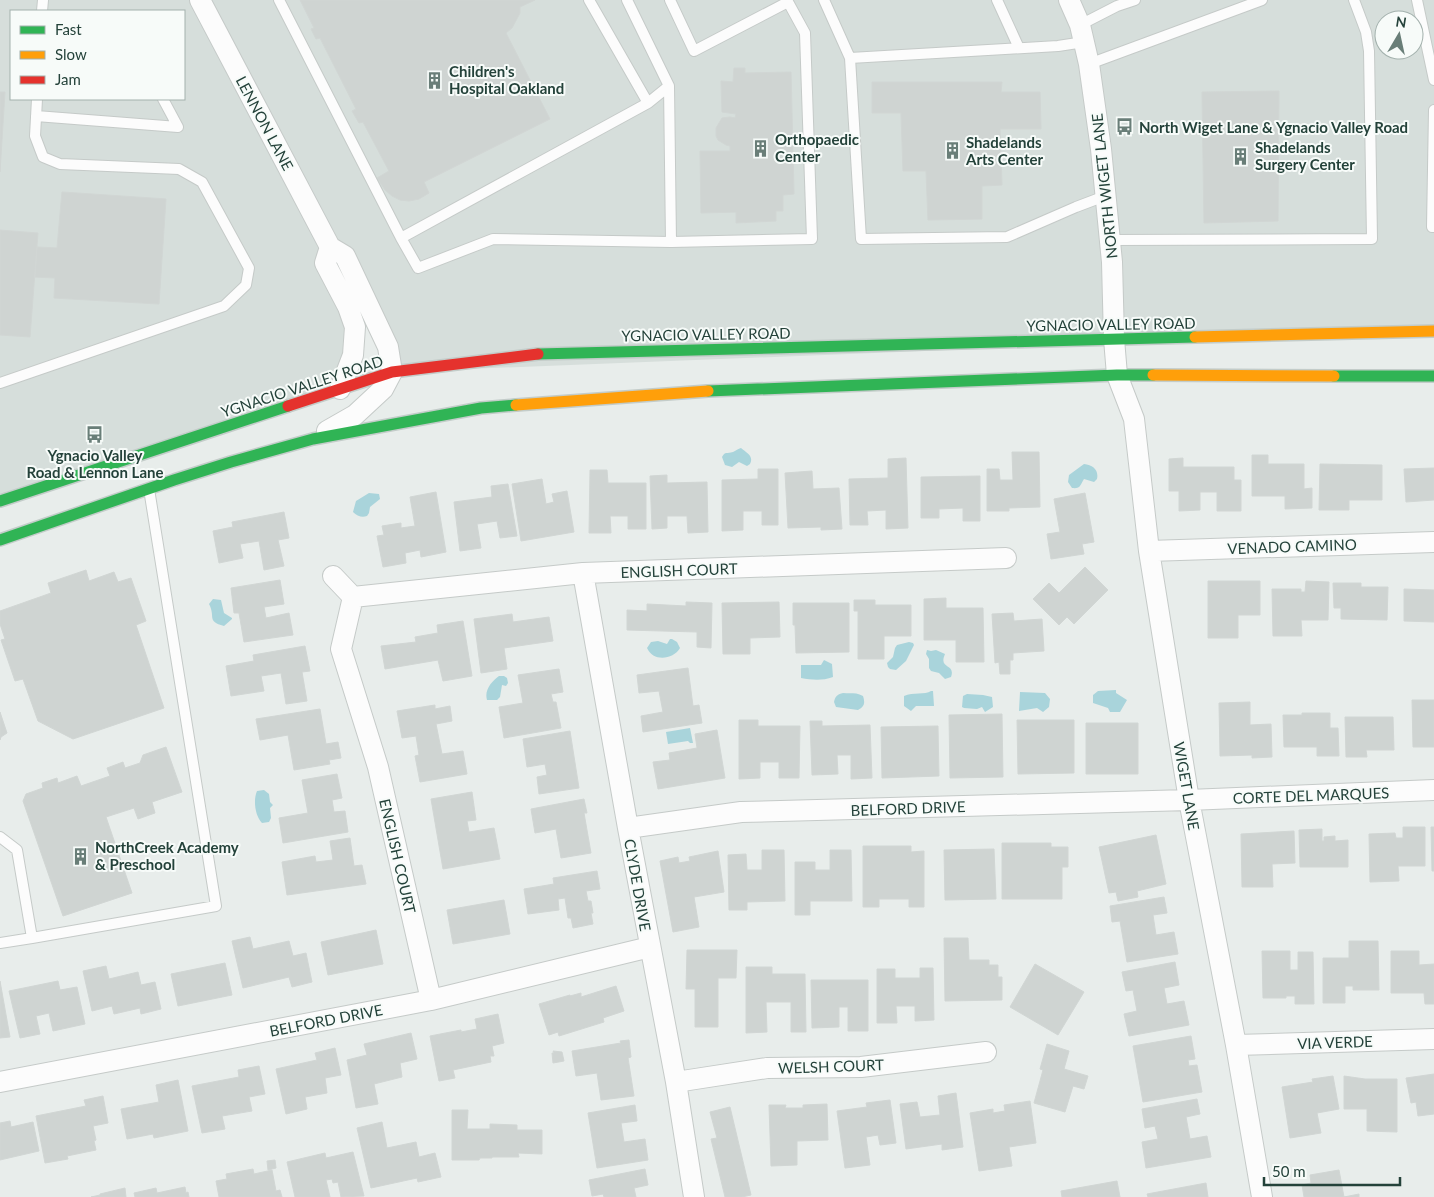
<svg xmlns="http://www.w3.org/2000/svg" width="1434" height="1197" viewBox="0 0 1434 1197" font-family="Lato,sans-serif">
	<rect width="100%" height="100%" fill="#e8edeb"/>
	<!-- built -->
	<path fill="#d6dedb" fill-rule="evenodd" d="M0,0H1434V331L392,372L330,247L348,307L340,389L0,501ZM11,11H184V99H11ZM1384,20H1414V50H1384Z"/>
	<!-- water -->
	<path fill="#a9d4db" d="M741,448C747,453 754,456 750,464L747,466L739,462L732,467L725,465L722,457C725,451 727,454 733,452C736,451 737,449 741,448Z
		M1084,464C1093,465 1099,470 1097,479L1094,482L1084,479C1080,485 1081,489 1072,488L1068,482L1069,475Z
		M369,493L379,494L380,499L370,507L369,513L367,516C362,518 357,516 353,512L356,501Z
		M213,599L221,600L224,613L232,618V619L224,626C206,621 216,617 209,604Z
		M670,639H672L677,642L680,648C673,660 653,662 647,648L651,642L658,641L667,644Z
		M909,642L913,643L914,645L906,661L896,670L890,669L888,667L887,663L893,657L895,648L897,645Z
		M927,650L931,651L936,650L945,654C938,670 956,663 951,677L945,679L939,673L931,671L929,668V659L926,654Z
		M824,660L832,664L833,677C822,681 812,680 801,678V665H821Z
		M499,676H504L507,678L508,683L506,686L502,685L500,697L497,700H487C484,690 492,681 499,676Z
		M1116,690V693L1127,700L1120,712H1110L1108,708L1093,703V695L1098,691Z
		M931,691H933L934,706H916L911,711L904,706V696C913,692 925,695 931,691Z
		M1020,692L1045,693L1050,699L1049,707L1043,712L1037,708L1019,711Z
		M843,693C850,694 856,692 863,696C865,702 865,707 858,710L836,707L834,702C835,696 838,694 843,693Z
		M967,694L983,695L992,697L993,707L985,712L982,707L977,709L964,708L962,707L963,696Z
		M690,728L693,743H690L688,741L668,744L666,732Z
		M264,790L269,794L270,802L273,805L270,808L271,818L269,822L262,823C255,816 253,800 257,791Z"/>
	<!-- building -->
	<path fill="#cfd4d2" stroke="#d1d6d4" d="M300,0H535L520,7V13L512,28L506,33L550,119L424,182L429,193L419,199L409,201L400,200L392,196L385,190L377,178L389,171L363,122L359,123L352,111L356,109L320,38L316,39L311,29L314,28Z
		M734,68H745V73L791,72L794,194L783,195V211H776V221L736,223V212L701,213L700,151H730V146L726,145L718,140L716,136V128L722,118L730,117L735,118L736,114L722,112L721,81L733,82Z
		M872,82H1002L1001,92H1040L1041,129H1000L1002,185L982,186V219L928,220L926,171H903L901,113H872Z
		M1279,91L1278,221L1204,223L1202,92Z
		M0,92H5L0,172Z
		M62,192L166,199L159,304L54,298L55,278L35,277L37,247L57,248Z
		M0,230L38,233L30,337L0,335Z
		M1012,452H1039L1040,507L1009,508V511H987V469H999L1000,480H1013Z
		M1252,455H1268V464H1304V489L1312,488V508L1285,509V496H1252Z
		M906,458L908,528L886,529V510L867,511L868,525H850L849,479L888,478V459Z
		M1183,458V467H1234V480H1241V511H1217V492H1200V510L1179,511V491H1169V459Z
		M1320,464L1382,465V500H1349V510H1319Z
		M1434,468V500L1406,502L1404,469Z
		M758,469H778V525H762V511H743V530L722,531V480L758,479Z
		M590,470H607L608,483H646V529H628V516H610L611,533H589Z
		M812,471L813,489L839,488L842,529L821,530V527L788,528L785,473Z
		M667,475V483L707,482L708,532L688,533L687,516H667V528L652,529L650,476Z
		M980,476V521H963V508L939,509V518H921V477Z
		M542,479L546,504L554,502L552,494L567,491L574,532L521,541L512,484Z
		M508,484L517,536L500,538L497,521L477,524L481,548L460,551L454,502L492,497L491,486Z
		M436,492L446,552L421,557L420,550L405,553L406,563L383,567L377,536L384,535L382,526L401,523V528L415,526L410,497Z
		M1085,493L1094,542L1082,544L1084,554L1051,559L1047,534L1060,532L1054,499Z
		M284,512L289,538L278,540L284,566L264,570L259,541L240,544L243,558L219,563L213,531L233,527L232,522Z
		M1085,567L1108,590L1074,624L1067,617L1059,625L1033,599L1049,583L1059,593Z
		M86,570L89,581L114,572L118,582L131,578L146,621L136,625L164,708L73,739L38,721L23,679L15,681L1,640L5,639L0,624V611L51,593L48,583Z
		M280,580L284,604L264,607L266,618L289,613L293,635L244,642L239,613H234L231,588Z
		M1208,581H1260V615H1238V638H1208Z
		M1306,581L1329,582L1328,620H1301L1302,636H1273L1272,589H1301V592H1305Z
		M1333,583H1361V587H1388L1387,620L1341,619V608H1334Z
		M1404,589L1434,590V622L1404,621Z
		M946,598V608H983L984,662H956V640H924V599Z
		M854,600H875V605H911V636H884V659H858V611H854Z
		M686,602L712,603L711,648L697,647V632L627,630V610L647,611V604L686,606Z
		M779,602L780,637L750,638V654H723L722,603Z
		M793,603H849V652L796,653L795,625H793Z
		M1013,613L1014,621L1042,619L1044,651L1013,653V660H1010V674H1000L999,662L995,663L992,614Z
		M512,614L513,622L549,617L553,641L504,648L507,669L481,673L474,619Z
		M463,621L472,676L443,681L438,660L385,669L381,646L416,642L415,637L438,633L437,625Z
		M305,646L310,671L302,672L307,701L286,704L281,673L261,676L264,691L231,696L226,666L254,661L253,655Z
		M688,668L693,706L699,705L702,723L643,732L641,716L663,712L659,691L639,693L637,675Z
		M559,669L563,692L551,694L553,702H556L561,728L504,738L499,707L523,703L518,675Z
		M1412,700H1434V747H1413Z
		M1250,702V725L1271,724L1272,757L1252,758V755L1220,756L1219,703Z
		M435,705V709L450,706L452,721L436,724L442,754L463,751L467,774L420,782L415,756L419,755L416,736L402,738L397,711Z
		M320,709L326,744L338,742L341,758L329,760L330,764L294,770L288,735L260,740L256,719Z
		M0,712L7,733L1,737L0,740Z
		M1302,713H1330V728H1338L1339,756H1317V747H1284L1283,715H1302Z
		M1002,714L1003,777L950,778L949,715Z
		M1345,717H1393L1394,750H1366L1367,757H1346Z
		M739,720H758V726H800L799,778H779V762H760V778L739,779Z
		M1017,720H1074V773L1018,774Z
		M810,721H822V726L870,725L872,778L851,779V755H837L838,774L812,775Z
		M1086,723H1138V774H1086Z
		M938,726L939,776L882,778L881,727Z
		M717,730L725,778L658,789L653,762L670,760L669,753L697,748L695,734Z
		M570,731L579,788L539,794L537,777L547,775L545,764L527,767L523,739Z
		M166,747L182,792L152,802L155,813L138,819L134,808L106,817L132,893L63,916L23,801L26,794L43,788L42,783L57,778L58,783L77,776L81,786L110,776L107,768L123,762L125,768L140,763L143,755Z
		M337,774L342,798L332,800L334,812L345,811L348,832L283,843L279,818L308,813L302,780Z
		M472,792L476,820L467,821L469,832L494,828L500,859L443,869L431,799Z
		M584,799L587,813H584L591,853L561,858L556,829L535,833L531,809Z
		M1403,827H1425V866H1398L1399,881L1370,882L1369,834L1395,833L1396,838H1403Z
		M1431,827H1434V871H1432Z
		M1322,829V841H1324V837L1335,836V841L1348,840V867H1300L1299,830Z
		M1294,831L1295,863L1272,864L1273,887H1242L1241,834Z
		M1156,835L1166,884L1137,891L1138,897L1118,901L1116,892L1109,893L1099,847Z
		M350,838L354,866L362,865L366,884L287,895L282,862L315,856L316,862L333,860L330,841Z
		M1002,843H1051V847H1068V867H1062V899H1002Z
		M863,846H911V852L924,851V907H909V899H879V907H863Z
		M994,849L996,899L945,900L944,850Z
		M762,850H784L785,901L747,902V910H729L728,855L746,854L747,870H762Z
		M830,850H851L852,901H810V915H795V862H815V870H830Z
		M718,851L724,892L694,897L699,927L673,932L660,861L678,857L679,863L690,861L689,857Z
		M597,871L600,889L586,891L588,901H591L593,913H591L593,924L573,928L571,918H568L565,898L558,899L559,910L528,914L524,889L554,884L553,878Z
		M1164,897L1167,913L1153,915L1156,935L1174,932L1178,954L1127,962L1120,921L1112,922L1110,906Z
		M504,900L510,934L453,944L447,910Z
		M376,930L383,964L328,975L321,942Z
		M250,937L253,949L289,941L293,956L306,953L312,982L292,987L289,977L243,988L232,941Z
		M944,938H968L969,960H989V965H998V977H1002V1000L945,1001Z
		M1349,941H1378L1379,990H1353V986H1345V1003H1323V958H1349Z
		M687,950H737L736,978H718V1027H695V989H686Z
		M1262,951H1290V970H1298V952H1313L1314,1004H1295V996H1286V998H1263Z
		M1391,951H1419V965L1434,964V1004H1425L1424,993H1391Z
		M1175,962L1179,985L1164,988L1167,1004L1184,1001L1189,1025L1129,1036L1124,1014L1137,1011L1133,990L1126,991L1122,972Z
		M225,963L232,995L178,1006L171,974Z
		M1035,964L1084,992L1058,1035L1010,1007Z
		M106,966L109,979L138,972L141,985L155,982L161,1009L141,1014L140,1008L114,1014L112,1006L92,1011L83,971Z
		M746,967H772V974H805L806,1032H791V1002H766L767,1032L746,1033Z
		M920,968H933L934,1020L915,1021V1006H896L897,1023H877V969H895V978H920Z
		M811,980H868V1031H848V1007H839V1027L812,1028Z
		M0,981L10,1037L0,1038Z
		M58,981L60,990L77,987L85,1024L53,1031L49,1013L36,1016L40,1034L20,1038L9,991Z
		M616,986L624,1011L603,1018L604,1022L559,1036L558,1032L549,1035L539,1004L570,995V996L581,993V997Z
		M498,1014L504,1043L492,1046L494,1056H490L491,1062L453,1070L455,1078L439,1081L430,1036L461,1030V1032L477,1029L475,1019Z
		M411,1033L417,1059L400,1063L402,1077L374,1084L378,1104L356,1108L347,1060L367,1055L364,1044Z
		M1191,1036L1195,1059L1188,1060L1189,1066L1197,1065L1202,1092L1143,1102L1133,1046Z
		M629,1040L631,1057L628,1058L634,1096L601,1100L597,1073L576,1076L572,1051L621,1043L620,1041Z
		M1047,1044L1069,1051L1064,1069L1088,1076L1084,1089L1073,1086L1065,1112L1034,1103L1043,1070L1040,1069Z
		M335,1048L341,1075L325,1078L327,1093L305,1097L307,1109L286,1114L276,1069L317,1060L315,1053Z
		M553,1051L562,1052L564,1061L553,1063L552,1053H554Z
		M259,1066L265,1094L249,1097L252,1111L222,1116L225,1129L202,1133L192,1086L239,1077L238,1070Z
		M1434,1074V1114L1418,1116L1416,1102L1411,1103L1406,1078Z
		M1333,1076L1339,1109L1317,1113L1321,1133L1290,1138L1282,1087L1313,1082L1312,1079Z
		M1344,1076L1365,1079H1397V1132L1367,1131V1109H1344Z
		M178,1080L188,1131L154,1138L153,1134L127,1139L121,1109L159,1102L156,1085Z
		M956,1093L963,1147L942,1150V1144L906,1149L900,1104L917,1102L920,1117L940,1115L938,1096Z
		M103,1096L108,1123L93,1126L96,1140L94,1141L96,1150L67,1156L68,1159L45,1163L36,1116L86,1106L84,1100Z
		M1197,1099L1200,1114L1186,1117L1190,1139L1207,1136L1211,1157L1146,1168L1142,1142L1158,1139L1155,1126L1145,1128L1142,1109Z
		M890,1100L896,1143L880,1145L878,1135L866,1137L870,1165L845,1168L837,1111L867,1107L866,1103Z
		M1030,1101L1036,1143L1009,1147L1012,1166L979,1171L970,1113L993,1109V1113L1005,1111L1004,1105Z
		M827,1104L828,1140L797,1141V1165L771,1166L769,1105H786L785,1108H803V1105Z
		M635,1105L637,1121L621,1123L624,1142L645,1139L648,1160L597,1168L588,1113Z
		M730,1107L751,1195L742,1197H725L711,1139L717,1138L710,1112Z
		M452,1110H468L467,1129H490V1124L517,1125V1130H542V1154L518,1153L519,1157H492V1158H480L479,1160H452Z
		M10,1121L11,1127L33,1122L39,1151L0,1160V1123Z
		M382,1122L387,1148L416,1142L419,1157L435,1153L441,1177L418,1182L417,1178L371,1188L357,1128Z
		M353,1152L364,1196L341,1197L338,1182L333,1183L332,1179L326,1180L330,1197H295L287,1162L325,1153L326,1158Z
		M275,1160L276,1168L268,1170L267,1161Z
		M253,1169L254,1174L272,1170L276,1191L280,1190L282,1197H219L216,1181L227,1179L226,1174Z
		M645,1169L648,1185L634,1188L636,1197H604L603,1194L592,1196L589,1180Z
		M1339,1170L1344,1197L1359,1194V1197H1304L1302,1185L1311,1183L1310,1175Z
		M1117,1181L1120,1197H1062L1061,1191Z
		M1206,1183L1208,1197H1148L1147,1194Z
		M185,1187L186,1193L188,1192L189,1197H135L134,1193L156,1188L157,1193Z
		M125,1188L126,1197H91L100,1195V1194Z"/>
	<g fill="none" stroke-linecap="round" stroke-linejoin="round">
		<defs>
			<path id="lane" d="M279,0L401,238L418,268L493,239L671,242L812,239L805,33L787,0
				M627,0L669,86L671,242
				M670,0L694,51L788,2
				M824,0L850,58
				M997,0L1019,48
				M1417,0L1434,80
				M42,11L43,0
				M1080,25L1117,6L1135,0
				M1084,42L1058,46L850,58L861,239L1007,237L1076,207L1105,196
				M1089,64L1262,0
				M648,103L669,86
				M1434,110L1432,227H1434
				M36,116L178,127L163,99
				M401,238L648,103L589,0
				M1110,240L1372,239L1369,51L1366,32L1354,0
				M0,383L224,306L246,285L249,268L202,182L179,169L60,164L43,157L35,136L37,99
				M0,837L17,850L32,938L0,943
				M32,938L216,906L149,489"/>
			<path id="street" d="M200,0L330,247L345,256L388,347L392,372L383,389L355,415L327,431
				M1069,0L1080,25L1089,64L1101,149L1112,262L1114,339L1117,375L1134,419L1149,551L1189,800L1236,1045L1262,1197
				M330,247L325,263L348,307L355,327L353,355L340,389
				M1149,551L1434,542
				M583,573L628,828L676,1082L694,1197
				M333,576L353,597
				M628,828L741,812L1189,800L1434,790
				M431,1000L378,767L341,649L353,597L583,573L1006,558
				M1236,1045L1434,1039
				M0,1082L431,1000L650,947
				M676,1082L767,1068L861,1067L986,1052"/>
			<path id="fast" d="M538,354L1195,337
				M1334,376H1434
				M708,391L1117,375H1153
				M0,501L288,406
				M0,540L174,480L231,462L313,439L481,408L516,405"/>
			<path id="slow" d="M1195,337L1434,331
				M1153,375L1334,376
				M516,405L708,391"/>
			<path id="jam" d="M288,406L392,372L538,354"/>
		</defs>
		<!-- lane casing -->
		<use href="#lane" stroke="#c5cac8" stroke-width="12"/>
		<!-- street casing -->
		<use href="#street" stroke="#c5cac8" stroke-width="22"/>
		<!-- fast casing -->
		<use href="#fast" stroke="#c3ccc9" stroke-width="14"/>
		<!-- slow casing -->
		<use href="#slow" stroke="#c3ccc9" stroke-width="14"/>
		<!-- jam casing -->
		<use href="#jam" stroke="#c3ccc9" stroke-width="14"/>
		<!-- lane -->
		<use href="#lane" stroke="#fcfcfc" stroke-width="10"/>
		<!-- street -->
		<use href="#street" stroke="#fcfcfc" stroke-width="20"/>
		<!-- fast -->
		<use href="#fast" stroke="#30b455" stroke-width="11"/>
		<!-- slow -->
		<use href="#slow" stroke="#ff9f0a" stroke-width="11"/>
		<!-- jam -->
		<use href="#jam" stroke="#e5322d" stroke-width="11"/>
	</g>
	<!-- icons -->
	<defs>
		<symbol id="building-bare" viewBox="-9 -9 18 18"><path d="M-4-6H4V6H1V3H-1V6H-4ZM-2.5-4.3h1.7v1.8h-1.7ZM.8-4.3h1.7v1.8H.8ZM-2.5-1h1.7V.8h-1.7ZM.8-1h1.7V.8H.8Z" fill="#697e78" stroke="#f7fbf9" stroke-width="2.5" paint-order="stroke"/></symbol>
		<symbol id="bus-bare" viewBox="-9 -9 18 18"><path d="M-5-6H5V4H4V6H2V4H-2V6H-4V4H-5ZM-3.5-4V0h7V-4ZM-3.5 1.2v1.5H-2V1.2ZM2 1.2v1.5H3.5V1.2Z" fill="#697e78" stroke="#f7fbf9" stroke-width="2.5" paint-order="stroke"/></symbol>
	</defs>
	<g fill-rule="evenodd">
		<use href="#building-bare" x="422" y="68" width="25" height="25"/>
		<use href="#bus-bare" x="1112" y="114" width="25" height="25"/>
		<use href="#building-bare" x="748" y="136" width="25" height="25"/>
		<use href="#building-bare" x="940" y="138" width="25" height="25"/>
		<use href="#building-bare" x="1228" y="144" width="25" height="25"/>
		<use href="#bus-bare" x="82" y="422" width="25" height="25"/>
		<use href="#building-bare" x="68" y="844" width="25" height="25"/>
	</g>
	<g text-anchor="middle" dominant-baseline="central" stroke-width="4" stroke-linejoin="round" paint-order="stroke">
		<!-- poi labels -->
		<g font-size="15" font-weight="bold" fill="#24423a" stroke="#f7fbf9" text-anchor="start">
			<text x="449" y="71">Children's<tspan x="449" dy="17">Hospital Oakland</tspan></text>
			<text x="1139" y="127">North Wiget Lane &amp; Ygnacio Valley Road</text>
			<text x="775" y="139">Orthopaedic<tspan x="775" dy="17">Center</tspan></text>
			<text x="966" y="142">Shadelands<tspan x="966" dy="17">Arts Center</tspan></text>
			<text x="1255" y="147">Shadelands<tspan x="1255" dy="17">Surgery Center</tspan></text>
			<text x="95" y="455" text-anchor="middle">Ygnacio Valley<tspan x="95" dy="17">Road &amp; Lennon Lane</tspan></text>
			<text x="95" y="847">NorthCreek Academy<tspan x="95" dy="17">&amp; Preschool</tspan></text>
		</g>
		<!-- street labels -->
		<g font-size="15" fill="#24423a" stroke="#f7fbf9">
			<text transform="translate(265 123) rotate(62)">LENNON LANE</text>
			<text transform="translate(1104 186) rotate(-96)">NORTH WIGET LANE</text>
			<text transform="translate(1111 324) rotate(-1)">YGNACIO VALLEY ROAD</text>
			<text transform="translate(706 334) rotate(-1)">YGNACIO VALLEY ROAD</text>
			<text transform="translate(302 386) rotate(-18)">YGNACIO VALLEY ROAD</text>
			<text transform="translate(1292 546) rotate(-2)">VENADO CAMINO</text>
			<text transform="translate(679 570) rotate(-2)">ENGLISH COURT</text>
			<text transform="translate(1187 786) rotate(80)">WIGET LANE</text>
			<text transform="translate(1311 795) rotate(-2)">CORTE DEL MARQUES</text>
			<text transform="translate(908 808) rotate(-2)">BELFORD DRIVE</text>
			<text transform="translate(398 856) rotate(77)">ENGLISH COURT</text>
			<text transform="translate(638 885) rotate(80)">CLYDE DRIVE</text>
			<text transform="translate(326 1020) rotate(-11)">BELFORD DRIVE</text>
			<text transform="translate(1335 1042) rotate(-2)">VIA VERDE</text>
			<text transform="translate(831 1066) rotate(-2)">WELSH COURT</text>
		</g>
	</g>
	<!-- legend -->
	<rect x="10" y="10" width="175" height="90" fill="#f7fbf9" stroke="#a3b1ad"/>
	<rect x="20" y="26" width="25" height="8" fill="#30b455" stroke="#a3b1ad"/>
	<text x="55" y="35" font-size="15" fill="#24423a">Fast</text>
	<rect x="20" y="51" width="25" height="8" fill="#ff9f0a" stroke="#a3b1ad"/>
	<text x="55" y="60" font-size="15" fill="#24423a">Slow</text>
	<rect x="20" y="76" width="25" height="8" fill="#e5322d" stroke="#a3b1ad"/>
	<text x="55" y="85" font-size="15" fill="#24423a">Jam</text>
	<!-- north arrow -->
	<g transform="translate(1399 35) rotate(9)"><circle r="24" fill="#f7fbf9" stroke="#a3b1ad"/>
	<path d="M0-4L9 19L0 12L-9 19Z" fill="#697e78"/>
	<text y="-8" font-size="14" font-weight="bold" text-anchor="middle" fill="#24423a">N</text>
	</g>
	<!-- scale -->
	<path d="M1264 1177v8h136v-8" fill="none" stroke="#24423a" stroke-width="2.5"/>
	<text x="1272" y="1177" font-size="15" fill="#24423a" stroke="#f7fbf9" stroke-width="4" paint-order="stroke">50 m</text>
</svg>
